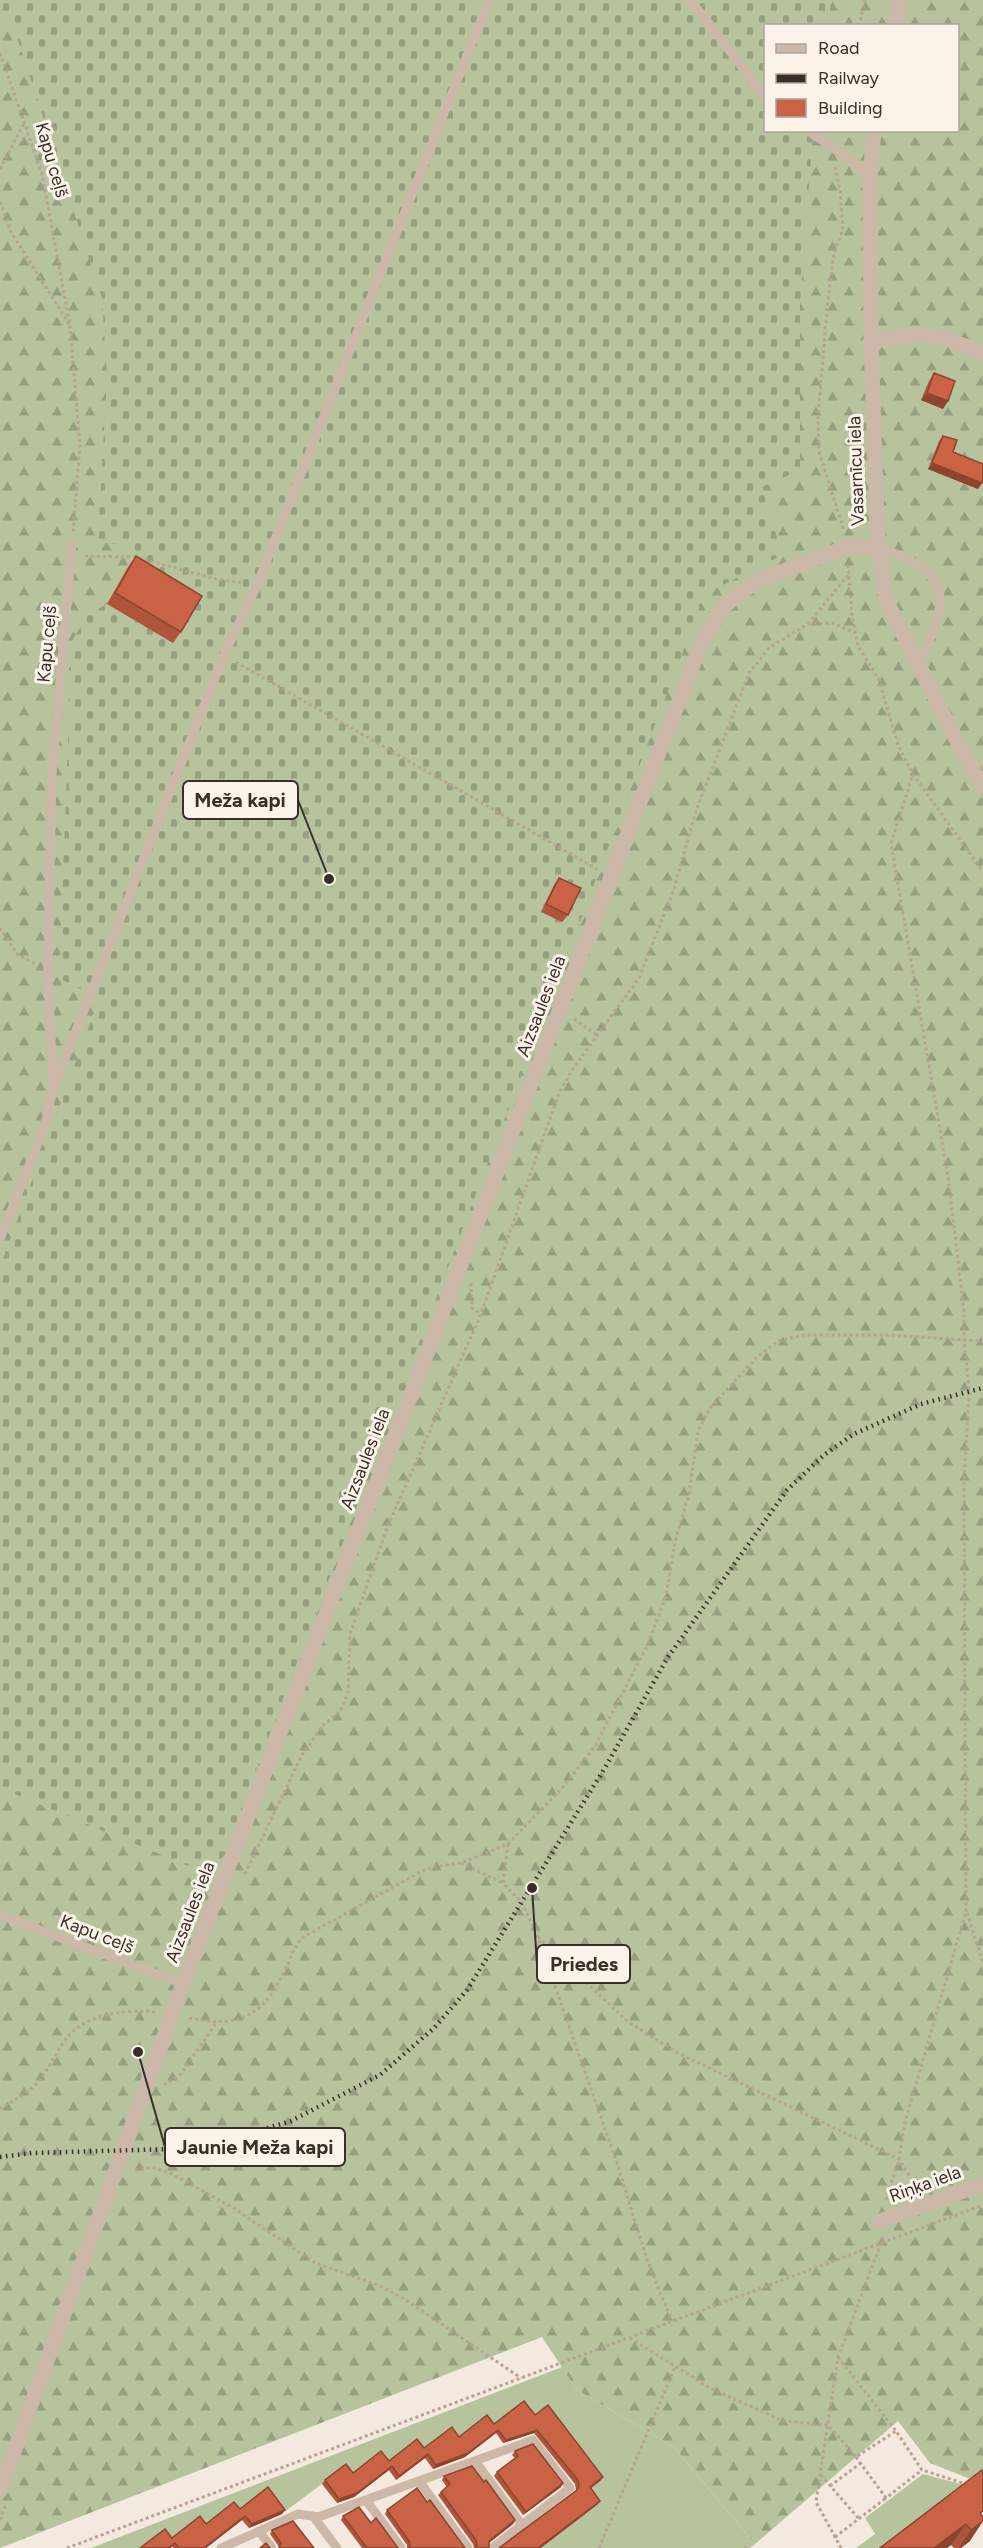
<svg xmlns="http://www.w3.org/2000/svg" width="983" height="2548" viewBox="0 0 983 2548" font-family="Figtree,sans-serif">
	<defs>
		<pattern id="forest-firs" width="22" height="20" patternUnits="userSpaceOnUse" patternTransform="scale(1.5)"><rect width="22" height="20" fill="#b7c39d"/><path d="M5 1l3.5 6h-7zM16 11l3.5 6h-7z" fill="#969f80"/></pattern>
		<pattern id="cemetery-stones" width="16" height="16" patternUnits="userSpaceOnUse" patternTransform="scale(1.5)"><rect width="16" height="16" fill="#b7c39d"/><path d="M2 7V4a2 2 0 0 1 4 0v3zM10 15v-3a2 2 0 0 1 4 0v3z" fill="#969f80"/></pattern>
	</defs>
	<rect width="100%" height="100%" fill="#f3e9de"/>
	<!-- grass -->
	<path fill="#b7c39d" d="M562,2367L577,2390L674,2447L755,2544L750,2548H541L597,2505L532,2419L492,2428L350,2477L343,2468L283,2513L266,2491L237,2513L169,2542L142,2548H91Z
		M923,2474L968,2486L890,2548H856L875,2534L865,2518Z"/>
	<!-- forest -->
	<path fill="url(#forest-firs)" fill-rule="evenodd" d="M0,0H983V2484L930,2463L898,2421L755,2544L674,2447L577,2390L542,2337L0,2548ZM766,26H958V130H766Z"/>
	<!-- cemetery -->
	<path fill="url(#cemetery-stones)" d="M0,0H831L828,25L766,26V130L813,131L800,303V470L762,487L782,555L705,594L215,1877L0,1788V1267L99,999L59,978L72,641L88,614L107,604L136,554L118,544L98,542L107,376L102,298L18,40L9,13L0,4Z"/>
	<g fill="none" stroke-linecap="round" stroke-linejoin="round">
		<!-- path -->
		<path stroke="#b8a293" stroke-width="3" stroke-dasharray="3 3" stroke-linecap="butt" d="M859,26L865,0
			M0,53L42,174L70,326L80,446L73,533
			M835,167L840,190L843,230L834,252L827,308L818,418L819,451L844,531
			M0,169L24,123
			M0,202L11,232L69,324
			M85,556L134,557L217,579L243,583
			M848,565L852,615L858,646L879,680L898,745L913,774L983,872
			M808,624L848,575
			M236,662L597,869
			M0,928L18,955L36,964
			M574,1019L597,1035
			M471,1283L472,1308L481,1314
			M508,1844L503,1883L522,1903L537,1935L617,2163L648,2263L672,2321
			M461,1863L503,1883
			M245,1874L302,1755L323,1725L340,1712L348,1692L350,1634L387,1528L481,1314L559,1093L572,1070L639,978L673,892L696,811L749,673L770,647L808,624L833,623L855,633
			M967,1913L983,1963
			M538,1937L627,2021L678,2053L899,2159L918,2190
			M189,2018C236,2028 261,2019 283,1974C290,1961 292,1950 302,1938L420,1872L433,1867L461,1863L508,1844L564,1786L595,1746L648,1644L666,1596L675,1542L689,1494L698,1431L711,1407L759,1355L778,1341L804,1335H887L983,1341
			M164,2085L181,2074L216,2023
			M0,2109C12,2101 29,2093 38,2082C48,2070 54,2056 63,2043C81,2014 125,2009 156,2012
			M135,2170L152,2167L172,2174L232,2207L315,2263L378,2285L403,2298L521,2378
			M886,2200L899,2159L905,2122L966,1911L964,1488L969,1390L964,1340V1311L948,1177L891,843L913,774
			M630,2338L712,2389L783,2421L828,2425L856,2457L896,2431
			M838,2357L896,2431L922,2470L966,2484
			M856,2457L886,2498L922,2470
			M821,2475L859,2519
			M830,2486L861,2463
			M0,2520L5,2506
			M835,2537L886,2498
			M67,2548L983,2205
			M599,2548L675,2367
			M744,2548H747
			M841,2548L816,2502L838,2357L882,2241V2236"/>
		<!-- service -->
		<path stroke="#ccb8a9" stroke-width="9" d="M689,0L701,13L766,99
			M807,130L838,151L870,178
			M878,548C902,554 942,571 940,602C939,624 927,645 918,664
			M53,1089L224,655L257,585L489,0
			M0,1239L45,1125L53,1089L48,970L52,773L72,545
			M0,1915L183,1984
			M475,2461L522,2525
			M419,2481L468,2548
			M366,2500L401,2548
			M313,2516L337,2548
			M259,2531L272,2548
			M221,2548L298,2514L318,2517L533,2440L570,2488L492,2548"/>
		<!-- minor -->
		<path stroke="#ccb8a9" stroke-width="15" d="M871,341L918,334L947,339L983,353
			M880,2221L983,2184
			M0,2491L183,1984L701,644L724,606L757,581L847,547L878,548"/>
		<!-- tertiary -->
		<path stroke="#ccb8a9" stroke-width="15" d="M895,26L900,0
			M874,130L870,178L871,341L878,548L887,602L960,747L983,787"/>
		<!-- rail -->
		<path stroke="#392e29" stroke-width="4.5" stroke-dasharray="1.5 4.5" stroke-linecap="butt" d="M0,2157L32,2153L172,2149L228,2140L291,2121L380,2075L434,2028L467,1990L603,1771L668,1657L787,1490L824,1455L854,1434L921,1404L983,1388"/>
	</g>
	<!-- wall -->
	<path fill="#ae553b" d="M934,373L943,409L921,400L929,381Z
		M943,436L953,452L982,483L978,489L928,469L939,441Z
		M136,556L181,632L173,643L107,604L128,567Z
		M559,878L568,915L562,922L541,912L554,885Z
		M535,2415L603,2477L600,2481L591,2488L600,2501L597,2505L576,2490L575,2484L534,2433L503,2443L496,2433L465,2457L433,2469L425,2458L396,2480L389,2470L354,2497L337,2503L322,2484L325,2480L353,2473L494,2424Z
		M515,2451L561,2487L523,2515L494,2476L497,2472L515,2458L512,2455Z
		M982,2470L970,2541L961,2548H954L951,2545L947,2548H880Z
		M444,2476L484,2482L515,2520L513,2524L489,2543V2548H474L473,2544L438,2495L441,2492L447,2487L442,2480Z
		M240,2509L282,2514L249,2528L242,2520L206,2548H174L172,2547L171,2548H140L172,2538Z
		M387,2510L465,2548H407V2545L385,2514Z
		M343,2516L371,2523L398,2548H362L341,2520Z
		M272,2530L314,2548H278L279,2547L270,2534Z"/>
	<!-- shaded-wall -->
	<path fill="#8d4530" d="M927,393L948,401L943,409L921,400Z
		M932,463L982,483L978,489L928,469Z
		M498,2430L496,2433L465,2457L433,2469L436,2465Z
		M537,2430L534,2433L503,2443L506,2440Z
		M428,2454L425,2458L396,2480L399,2476Z
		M392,2466L389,2470L354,2497L337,2503L339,2499Z
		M603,2477L600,2481L587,2491L590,2487Z
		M563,2483L561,2487L523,2515L526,2512Z
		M600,2501L597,2505L541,2548H538Z
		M285,2510L282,2514L249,2528L252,2524Z
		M245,2516L242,2520L206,2548H204Z
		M515,2520L513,2524L486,2545L489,2541Z
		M983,2521L970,2541L961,2548H959L971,2530Z
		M966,2524L951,2545L947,2548H934Z"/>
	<!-- building -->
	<path fill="#ca6345" stroke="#8d4530" stroke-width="1.5" d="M934,373L955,381L948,401L927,393Z
		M943,436L957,440L953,452L983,464V480L982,483L932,463Z
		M136,556L202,596L181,632L115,593Z
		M559,878L581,888L568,915L546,904Z
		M524,2401L535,2415L548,2405L603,2477L590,2487L600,2501L538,2548H499L577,2490L579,2486L578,2480L537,2430L506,2440L498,2430L468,2453L436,2465L428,2454L399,2476L392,2466L357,2493L339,2499L325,2480L346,2464L353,2473L381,2451L389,2461L417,2439L424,2448L452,2427L459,2437L487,2415L494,2424Z
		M533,2444L563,2483L526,2512L497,2472L518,2456L515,2451Z
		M472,2466L484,2482L486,2480L515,2520L489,2541V2548H476L477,2546L476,2540L441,2492L450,2484L444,2476Z
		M982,2470L983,2471V2511L980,2513L983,2517V2521L978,2525L971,2530L966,2524L934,2548H880Z
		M268,2487L285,2510L252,2524L245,2516L204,2548H179L175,2543L168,2548H140L165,2529L172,2538L200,2516L206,2524L234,2502L240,2509Z
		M417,2488L427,2502L430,2500L465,2548H409L410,2546L409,2541L387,2510Z
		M359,2507L371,2523L376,2518L398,2548H367L343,2516Z
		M293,2521L314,2548H279L281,2543L272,2530Z
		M266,2543L270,2548H260Z"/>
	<g text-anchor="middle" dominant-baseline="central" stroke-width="6" stroke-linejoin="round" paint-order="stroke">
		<!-- street labels -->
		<g font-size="18" fill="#392e29" stroke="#fbf3ea">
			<text transform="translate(52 160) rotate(74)">Kapu ceļš</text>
			<text transform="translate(856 471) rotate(-92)">Vasarnīcu iela</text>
			<text transform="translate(47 644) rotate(-85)">Kapu ceļš</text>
			<text transform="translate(541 1006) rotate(-69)">Aizsaules iela</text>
			<text transform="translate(365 1459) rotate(-69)">Aizsaules iela</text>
			<text transform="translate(190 1912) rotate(-69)">Aizsaules iela</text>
			<text transform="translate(97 1934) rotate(21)">Kapu ceļš</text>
			<text transform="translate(925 2184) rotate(-20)">Riņķa iela</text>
		</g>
	</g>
	<!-- callouts -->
	<path fill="none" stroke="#392e29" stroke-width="2" d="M329 879L298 800M532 1888L537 1964M138 2052L165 2147"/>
	<g fill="#392e29" stroke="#fbf3ea" stroke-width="2">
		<circle cx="329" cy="879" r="6"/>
		<circle cx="532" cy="1888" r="6"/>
		<circle cx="138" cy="2052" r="6"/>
	</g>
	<g fill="#fbf3ea" stroke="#392e29" stroke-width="2">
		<rect x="183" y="781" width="115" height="38" rx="6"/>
		<rect x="537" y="1945" width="93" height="38" rx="6"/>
		<rect x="165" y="2128" width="180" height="38" rx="6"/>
	</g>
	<g font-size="20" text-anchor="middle" font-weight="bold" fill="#392e29">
		<text x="240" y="807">Meža kapi</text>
		<text x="584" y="1971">Priedes</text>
		<text x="255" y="2154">Jaunie Meža kapi</text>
	</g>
	<!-- legend -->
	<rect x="764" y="24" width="195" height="108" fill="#fbf3ea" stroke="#ada49d" stroke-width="1.5"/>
	<rect x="776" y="44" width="30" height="9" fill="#ccb8a9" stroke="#ada49d" stroke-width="1.5"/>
	<text x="818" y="54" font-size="18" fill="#392e29">Road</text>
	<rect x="776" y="74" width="30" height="9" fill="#392e29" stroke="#ada49d" stroke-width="1.5"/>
	<text x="818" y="84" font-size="18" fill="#392e29">Railway</text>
	<rect x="776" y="99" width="30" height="18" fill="#ca6345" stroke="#ada49d" stroke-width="1.5"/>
	<text x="818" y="114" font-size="18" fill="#392e29">Building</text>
</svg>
